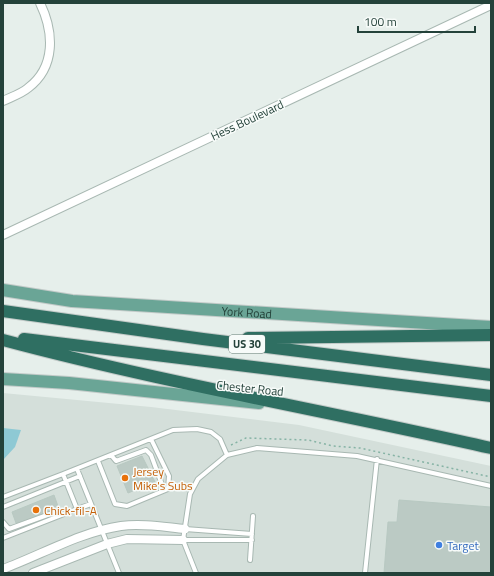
<svg xmlns="http://www.w3.org/2000/svg" width="494" height="576" viewBox="0 0 494 576" font-family="'Titillium Web',sans-serif">
	<rect width="100%" height="100%" fill="#e6efeb"/>
	<!-- built -->
	<path fill="#d4dfda" d="M3,393L151,407L299,425L491,466V573H3Z"/>
	<!-- water -->
	<path fill="#8ec9d4" d="M3,428L21,430L15,447L3,460Z"/>
	<!-- building -->
	<path fill="#bbcac4" stroke="#b8c9c2" d="M142,456L155,482L128,493L117,466Z
		M54,495L59,509L16,523L12,512Z
		M399,500L491,507V573H384L388,522H397Z"/>
	<g fill="none" stroke-linecap="round" stroke-linejoin="round">
		<defs>
			<path id="lane" d="M111,455L116,461L146,450L151,455L164,490
				M98,461L115,504L127,506L168,489L169,476L151,439
				M77,469L119,573
				M63,474L173,430L197,429L211,432L220,439L227,455
				M3,497L63,474L77,509L3,538
				M3,507L80,476
				M77,509L91,504
				M3,522L9,529L50,514H61
				M185,529L252,534
				M183,540H252
				M250,560L253,516
				M196,573L183,540L190,494L198,479L227,455L257,448L357,456L491,486
				M365,573L377,459"/>
			<path id="street" d="M3,101C11,97 21,94 28,88C56,67 54,32 40,3
				M3,235L491,5
				M3,569C41,555 80,532 121,526C142,523 164,527 185,529
				M33,573L107,544L127,539L183,540"/>
			<g id="primary">
				<path id="s1" d="M3,290L72,301L491,327"/>
				<path d="M3,379L69,383L259,403"/>
			</g>
			<path id="highway" d="M3,311L203,339L491,375
				M248,338L491,335
				M24,339L491,396
				M3,340C164,383 328,411 491,448"/>
		</defs>
		<!-- lane casing -->
		<use href="#lane" stroke="#a8b8b2" stroke-width="6"/>
		<!-- street casing -->
		<use href="#street" stroke="#a8b8b2" stroke-width="10"/>
		<!-- primary casing -->
		<use href="#primary" stroke="#c2cac8" stroke-width="14"/>
		<!-- highway casing -->
		<use href="#highway" stroke="#c2cac8" stroke-width="14"/>
		<!-- path -->
		<path stroke="#86b3a5" stroke-width="1.5" stroke-dasharray="2 3" stroke-linecap="butt" d="M231,445L246,438L308,440L333,446L360,448L491,477"/>
		<!-- lane -->
		<use href="#lane" stroke="#fff" stroke-width="4"/>
		<!-- street -->
		<use href="#street" stroke="#fff" stroke-width="8"/>
		<!-- primary -->
		<use href="#primary" stroke="#6aa596" stroke-width="12"/>
		<!-- highway -->
		<use href="#highway" stroke="#2f6f62" stroke-width="12"/>
	</g>
	<!-- markers -->
	<g fill="#e8710a" stroke="#f7fbf9" stroke-width="1.5">
		<circle cx="125" cy="478" r="4"/>
		<circle cx="36" cy="510" r="4"/>
	</g>
	<circle fill="#3f7fe0" stroke="#f7fbf9" stroke-width="1.5" cx="439" cy="545" r="4"/>
	<g text-anchor="middle" dominant-baseline="central" stroke-width="3" stroke-linejoin="round" paint-order="stroke">
		<!-- shield labels -->
		<rect fill="#f7fbf9" stroke="#637a73" stroke-width="1" x="229" y="335" width="36" height="18" rx="3"/>
		<g font-size="11" font-weight="bold" fill="#24423a">
			<text x="247" y="344">US 30</text>
		</g>
		<!-- street labels -->
		<g font-size="12" fill="#24423a" stroke="#f7fbf9">
			<text transform="translate(247 120) rotate(-25)">Hess Boulevard</text>
			<text stroke="none"><textPath href="#s1" startOffset="245">York Road</textPath></text>
			<text transform="translate(250 388) rotate(6)">Chester Road</text>
		</g>
		<!-- food labels -->
		<g font-size="12" fill="#c56008" stroke="#f7fbf9" text-anchor="start">
			<text x="133" y="471">Jersey<tspan x="133" dy="14">Mike's Subs</tspan></text>
			<text x="44" y="510">Chick-fil-A</text>
		</g>
		<!-- shop labels -->
		<g font-size="12" fill="#366cbe" stroke="#f7fbf9" text-anchor="start">
			<text x="447" y="545">Target</text>
		</g>
	</g>
	<!-- border -->
	<rect width="494" height="576" fill="none" stroke="#24423a" stroke-width="8"/>
	<!-- scale -->
	<path d="M358 26v6h117v-6" fill="none" stroke="#24423a" stroke-width="2"/>
	<text x="364" y="26" font-size="12" fill="#24423a" stroke="#f7fbf9" stroke-width="3" paint-order="stroke">100 m</text>
</svg>
